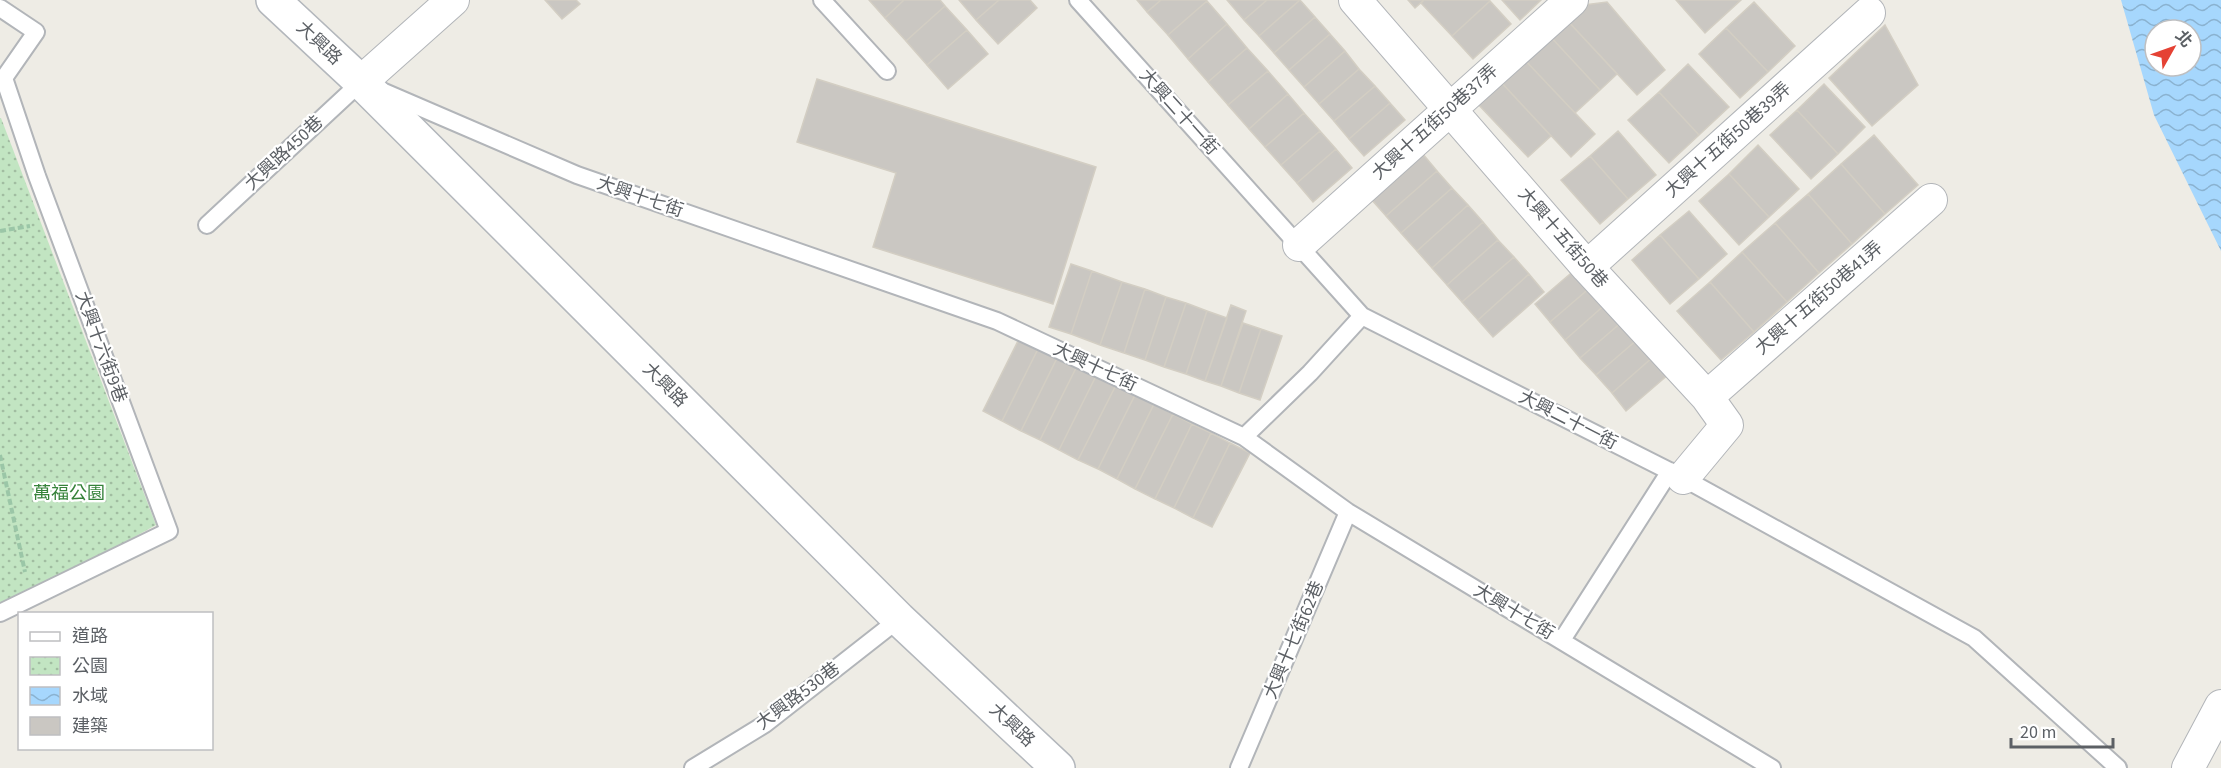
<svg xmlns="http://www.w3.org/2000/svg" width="2221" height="768" viewBox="0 0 2221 768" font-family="'Source Sans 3','Noto Sans TC',sans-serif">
	<defs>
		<pattern id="park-dots" width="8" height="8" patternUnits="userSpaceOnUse" patternTransform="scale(1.5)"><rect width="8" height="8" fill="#c2e5c2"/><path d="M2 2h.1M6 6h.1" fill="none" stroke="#a1bda1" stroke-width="1.8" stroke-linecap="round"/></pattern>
		<pattern id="water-waves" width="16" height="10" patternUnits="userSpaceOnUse" patternTransform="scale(1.5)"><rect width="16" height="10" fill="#a6d7fd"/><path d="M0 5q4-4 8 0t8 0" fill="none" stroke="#8ab2d0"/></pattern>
	</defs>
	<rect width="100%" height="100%" fill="#eeece5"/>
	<!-- park -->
	<path fill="url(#park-dots)" d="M0,118H1L156,525L0,611Z"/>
	<!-- water -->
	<path fill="url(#water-waves)" fill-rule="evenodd" d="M2121,0H2221V251L2154,115ZM2155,30H2191V66H2155Z"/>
	<!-- building -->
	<path fill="#cac7c2" stroke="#d3cec3" stroke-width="1.5" d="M545,0H576L580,4L562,19Z
		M869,0H904L885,18Z
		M904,0H940L945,6L906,41L885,18Z
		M959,0H999L976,20Z
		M999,0H1030L1037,8L998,44L976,20Z
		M1137,0H1161L1147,12Z
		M1161,0H1206L1207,1L1168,35L1147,12Z
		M1227,0H1267L1244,20Z
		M1267,0H1300L1259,36L1244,20Z
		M1300,0L1315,17L1274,53L1259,36Z
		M1408,0H1424L1415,8Z
		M1424,0H1489L1490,1L1452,36L1421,3Z
		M1502,0H1541L1520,20Z
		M1676,0H1741L1705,33Z
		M1207,1L1227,24L1188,59L1168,35Z
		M1490,1L1511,24L1473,59L1452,36Z
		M1607,2L1665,70L1637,95L1565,18L1584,5Z
		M1754,2L1795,46L1768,72L1726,28Z
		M945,6L967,30L927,65L906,41Z
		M1315,17L1330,34L1289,70L1274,53Z
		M1565,18L1617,74L1600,90L1548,34Z
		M1227,24L1247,48L1208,82L1188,59Z
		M1885,25L1918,85L1872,126L1829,78Z
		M1726,28L1768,72L1740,98L1699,54Z
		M967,30L988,54L948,89L927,65Z
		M1330,34L1345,51L1304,87L1289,70Z
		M1548,34L1600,90L1575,113L1523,58Z
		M1247,48L1268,71L1228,105L1208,82Z
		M1345,51L1359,69L1319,104L1304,87Z
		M1523,58L1595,134L1571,157L1499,80Z
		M1688,64L1729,107L1699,135L1659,92Z
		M1359,69L1375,86L1334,121L1319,104Z
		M1268,71L1288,94L1249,129L1228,105Z
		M817,79L1096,167L1053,304L873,247L896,173L797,142Z
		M1499,80L1551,136L1528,157L1476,102Z
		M1824,84L1865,127L1838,154L1797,110Z
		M1375,86L1390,103L1349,139L1334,121Z
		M1659,92L1699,135L1669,163L1628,120Z
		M1288,94L1304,113L1265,147L1249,129Z
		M1390,103L1405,120L1364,156L1349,139Z
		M1797,110L1838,154L1811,179L1770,135Z
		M1304,113L1320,131L1281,165L1265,147Z
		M1320,131L1336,149L1297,183L1281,165Z
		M1618,131L1656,175L1628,199L1590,156Z
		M1874,135L1918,185L1885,214L1841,164Z
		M1758,145L1799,189L1769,217L1729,174Z
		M1336,149L1352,168L1313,202L1297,183Z
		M1422,153L1437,171L1386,216L1371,199Z
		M1590,156L1628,199L1600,224L1561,180Z
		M1841,164L1885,214L1852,244L1808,194Z
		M1437,171L1452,188L1401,233L1386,216Z
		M1729,174L1769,217L1739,245L1699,201Z
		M1452,188L1468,205L1417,251L1401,233Z
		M1808,194L1852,244L1819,273L1775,223Z
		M1468,205L1483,222L1432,268L1417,251Z
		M1689,211L1727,254L1699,279L1660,235Z
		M1483,222L1498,240L1447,285L1432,268Z
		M1775,223L1819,273L1787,302L1742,252Z
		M1660,235L1699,279L1670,304L1632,260Z
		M1498,240L1514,257L1462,302L1447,285Z
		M1742,252L1787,302L1754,332L1710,282Z
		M1514,257L1529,274L1478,320L1462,302Z
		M1071,264L1092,271L1071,334L1049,327Z
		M1577,268L1592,286L1550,322L1535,304Z
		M1092,271L1122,282L1100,345L1071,334Z
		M1529,274L1544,292L1493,337L1478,320Z
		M1122,282L1145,289L1124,353L1100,345Z
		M1710,282L1754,332L1721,360L1677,311Z
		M1592,286L1607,303L1565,340L1550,322Z
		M1145,289L1166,297L1145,360L1124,353Z
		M1166,297L1186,303L1164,367L1145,360Z
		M1186,303L1207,311L1186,374L1164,367Z
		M1607,303L1623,321L1580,358L1565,340Z
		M1231,305L1246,311L1221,386L1205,381Z
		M1207,311L1227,318L1205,381L1186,374Z
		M1623,321L1638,339L1596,375L1580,358Z
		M1243,323L1261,329L1239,393L1221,386Z
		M1261,329L1282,336L1260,400L1239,393Z
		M1020,337L1039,347L1002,421L983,411Z
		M1638,339L1653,357L1612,393L1596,375Z
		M1039,347L1058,356L1021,431L1002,421Z
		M1058,356L1077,366L1040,440L1021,431Z
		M1653,357L1669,374L1626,411L1612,393Z
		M1077,366L1096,376L1059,450L1040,440Z
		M1096,376L1116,385L1078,460L1059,450Z
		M1116,385L1135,395L1098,469L1078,460Z
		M1135,395L1154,404L1117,479L1098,469Z
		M1154,404L1173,414L1135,489L1117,479Z
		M1173,414L1192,424L1155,499L1135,489Z
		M1192,424L1211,433L1174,508L1155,499Z
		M1211,433L1230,443L1193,518L1174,508Z
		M1230,443L1250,453L1212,527L1193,518Z"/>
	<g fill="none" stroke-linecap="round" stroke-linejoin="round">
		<defs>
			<path id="lane" d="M822,0L887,71
				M1078,0L1362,316L1683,478L1974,638L2118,768
				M0,8L36,32L4,78L37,176L169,531L0,613
				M207,225L361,82L577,175L997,321L1244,437L1348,512L1772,768
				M1244,437L1310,373L1362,316
				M1562,640L1670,471
				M693,768L765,724L899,619
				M1239,768L1348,512"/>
			<path id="street" d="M1355,0L1587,267L1707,397L1727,425L1683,478
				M361,82L453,0
				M1299,245L1572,0
				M1587,267L1869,13
				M1707,397L1931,200
				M2188,768L2221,706"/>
			<path id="secondary" d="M273,0L361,82L899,619L1058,768"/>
		</defs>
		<!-- lane casing -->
		<use href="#lane" stroke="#b2b5b9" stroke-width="20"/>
		<!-- street casing -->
		<use href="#street" stroke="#b2b5b9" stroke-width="34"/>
		<!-- secondary casing -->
		<use href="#secondary" stroke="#b3b7bc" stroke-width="36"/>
		<!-- path -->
		<path stroke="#9bc6a7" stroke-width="4" stroke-dasharray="6 3" stroke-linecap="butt" d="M0,231L30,226
			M0,455L25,572"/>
		<!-- lane -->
		<use href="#lane" stroke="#fff" stroke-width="16"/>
		<!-- street -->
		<use href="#street" stroke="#fff" stroke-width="32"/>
		<!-- secondary -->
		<use href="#secondary" stroke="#fff" stroke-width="33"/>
	</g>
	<g text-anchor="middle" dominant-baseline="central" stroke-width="4.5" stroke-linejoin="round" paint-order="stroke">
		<!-- street labels -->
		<g font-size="18" fill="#5c6065" stroke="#fff">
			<text transform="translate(319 43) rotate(43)">大興路</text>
			<text transform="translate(1179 112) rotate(48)">大興二十一街</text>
			<text transform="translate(1435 122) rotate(-42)">大興十五街50巷37弄</text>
			<text transform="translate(1728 140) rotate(-42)">大興十五街50巷39弄</text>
			<text transform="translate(284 153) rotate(-43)">大興路450巷</text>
			<text transform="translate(640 197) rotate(19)">大興十七街</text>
			<text transform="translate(1563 238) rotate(49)">大興十五街50巷</text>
			<text transform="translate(1819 298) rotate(-41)">大興十五街50巷41弄</text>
			<text transform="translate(101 347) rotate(70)">大興十六街9巷</text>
			<text transform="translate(1095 367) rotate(25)">大興十七街</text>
			<text transform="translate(665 385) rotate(45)">大興路</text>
			<text transform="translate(1568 420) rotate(27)">大興二十一街</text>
			<text transform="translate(1514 612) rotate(31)">大興十七街</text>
			<text transform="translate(1294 640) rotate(-67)">大興十七街62巷</text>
			<text transform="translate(798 696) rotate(-37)">大興路530巷</text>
			<text transform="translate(1012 725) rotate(43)">大興路</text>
		</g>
		<!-- park labels -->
		<g font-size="18" fill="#36823a" stroke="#fff">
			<text x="69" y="493">萬福公園</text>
		</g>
	</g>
	<!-- legend -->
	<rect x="18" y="612" width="195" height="138" fill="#ffffff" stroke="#bebfc1" stroke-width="1.5"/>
	<rect x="30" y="632" width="30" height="9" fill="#ffffff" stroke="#bebfc1" stroke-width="1.5"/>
	<text x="72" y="642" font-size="18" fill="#5c6065">道路</text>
	<rect x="30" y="657" width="30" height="18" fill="url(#park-dots)" stroke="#bebfc1" stroke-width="1.5"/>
	<text x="72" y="672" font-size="18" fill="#5c6065">公園</text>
	<rect x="30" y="687" width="30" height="18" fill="url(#water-waves)" stroke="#bebfc1" stroke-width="1.5"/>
	<text x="72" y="702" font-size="18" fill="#5c6065">水域</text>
	<rect x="30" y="717" width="30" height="18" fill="#cac7c2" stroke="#bebfc1" stroke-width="1.5"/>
	<text x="72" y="732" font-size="18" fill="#5c6065">建築</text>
	<!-- north arrow -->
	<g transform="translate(2173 48) rotate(50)"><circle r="28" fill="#ffffff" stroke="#bebfc1" stroke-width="1.5"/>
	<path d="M0-4.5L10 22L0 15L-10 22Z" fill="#e54234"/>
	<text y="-9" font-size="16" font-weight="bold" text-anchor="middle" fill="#5c6065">北</text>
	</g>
	<!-- scale -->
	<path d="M2011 738v9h102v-9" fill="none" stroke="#5c6065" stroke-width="3"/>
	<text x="2020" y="738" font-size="18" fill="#5c6065" stroke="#ffffff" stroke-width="4.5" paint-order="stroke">20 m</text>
</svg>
